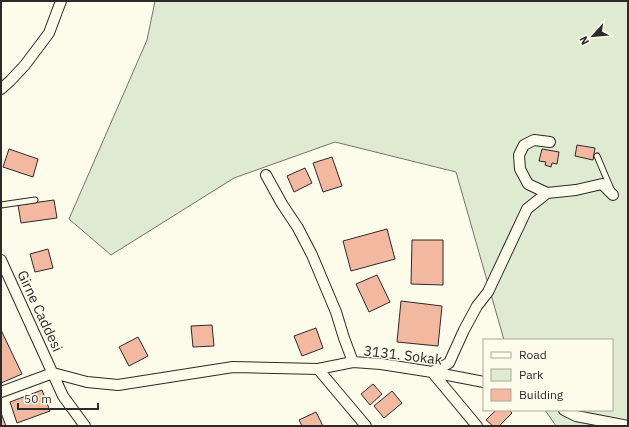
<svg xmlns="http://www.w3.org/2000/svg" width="629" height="427" viewBox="0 0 629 427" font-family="'IBM Plex Sans',sans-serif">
	<rect width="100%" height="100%" fill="#fdfbea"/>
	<!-- green -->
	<path fill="#deebd1" stroke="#74746e" d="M155,1H628V426H556L545,410H612V340H504L456,172L335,142L234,178L111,255L69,219L147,40Z"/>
	<!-- building -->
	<path fill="#f2b8a0" stroke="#2b2b2b" d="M577,145L595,148L593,160L575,156Z
		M9,149L38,159L33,177L3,167Z
		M542,149L559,152L557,164L552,163L551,167L545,165L546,162L539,161Z
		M332,157L342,186L323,192L313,163Z
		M305,168L312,183L294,192L287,176Z
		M54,200L57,218L21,223L18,205Z
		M387,229L395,259L351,271L343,241Z
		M412,240H443V285L411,284Z
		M48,249L53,268L35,272L30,254Z
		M377,275L390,302L369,312L356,284Z
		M401,301L442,306L438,346L397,342Z
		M212,325L214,346L193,347L191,326Z
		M316,328L323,348L302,356L294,336Z
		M1,330L22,374L1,383Z
		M138,337L148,356L129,366L119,347Z
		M373,384L382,394L370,405L361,394Z
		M42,390L50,411L17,423L10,402Z
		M392,391L402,403L384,418L374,406Z
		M496,410H509L512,413L499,426H493L486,420Z
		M316,412L323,426H302L299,420Z
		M1,413L6,426H1Z"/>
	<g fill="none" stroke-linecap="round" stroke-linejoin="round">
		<defs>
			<path id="service" d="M597,156L611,189
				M1,205L35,200"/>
			<path id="minor" d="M1,89L10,81L25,65L49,33L61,1
				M550,142L534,140L524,145L519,155L520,169L528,184L547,193L576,190L602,184L613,195
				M266,175L282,204L298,228L312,255L336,312L344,338L353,362
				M1,260L63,396L85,426
				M318,369L366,426
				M53,373L87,382L118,385L233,367L318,369L353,362L381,364L432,372L484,382
				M1,392L53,373
				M564,410L576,416L628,426
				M477,426L432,372L449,363L464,330L477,306L488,292L527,209L547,193"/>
		</defs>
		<!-- service casing -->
		<use href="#service" stroke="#2b2b2b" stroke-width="7"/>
		<!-- minor casing -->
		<use href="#minor" stroke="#2b2b2b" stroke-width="12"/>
		<!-- service -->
		<use href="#service" stroke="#fdfbea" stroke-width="5"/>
		<!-- minor -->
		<use href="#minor" stroke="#fdfbea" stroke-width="10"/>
	</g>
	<g text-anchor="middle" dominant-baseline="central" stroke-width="3" stroke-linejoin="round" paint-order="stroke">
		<!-- street labels -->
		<g font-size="14" fill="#2b2b2b" stroke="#fdfbea">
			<text transform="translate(40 311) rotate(65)">Girne Caddesi</text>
			<text transform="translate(403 355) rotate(7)">3131. Sokak</text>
		</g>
	</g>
	<!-- border -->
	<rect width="629" height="427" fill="none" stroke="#2b2b2b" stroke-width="4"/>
	<!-- legend -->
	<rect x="483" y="339" width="130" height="72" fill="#fdfbea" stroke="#a9a89e"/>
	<rect x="491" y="352" width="20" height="6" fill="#fdfbea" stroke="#a9a89e"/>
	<text x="519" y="359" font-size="12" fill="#2b2b2b">Road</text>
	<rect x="491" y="369" width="20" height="12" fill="#deebd1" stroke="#a9a89e"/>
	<text x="519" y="379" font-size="12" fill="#2b2b2b">Park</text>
	<rect x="491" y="389" width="20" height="12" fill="#f2b8a0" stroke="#a9a89e"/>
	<text x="519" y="399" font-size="12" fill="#2b2b2b">Building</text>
	<!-- north arrow -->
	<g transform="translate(593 36) rotate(243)" stroke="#fdfbea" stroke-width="3" paint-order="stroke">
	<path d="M0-3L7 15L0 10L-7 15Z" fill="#2b2b2b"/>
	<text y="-6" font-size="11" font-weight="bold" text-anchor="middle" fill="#2b2b2b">N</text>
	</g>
	<!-- scale -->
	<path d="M18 403v6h80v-6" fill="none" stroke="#2b2b2b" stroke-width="2"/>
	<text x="24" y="403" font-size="12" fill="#2b2b2b" stroke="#fdfbea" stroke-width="3" paint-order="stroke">50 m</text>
</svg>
